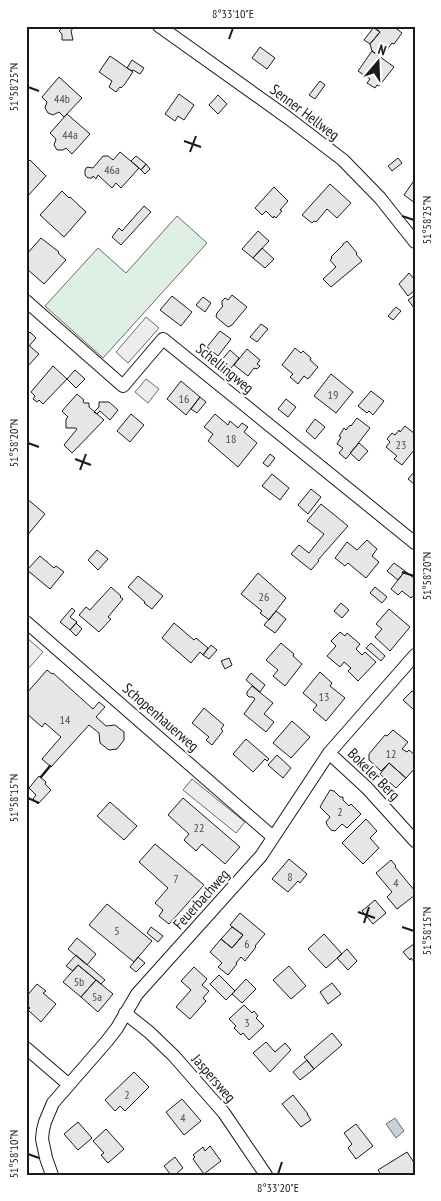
<svg xmlns="http://www.w3.org/2000/svg" width="441" height="1201" viewBox="0 0 441 1201" font-family="'PT Sans Narrow',sans-serif">
	<rect width="100%" height="100%" fill="#fff"/>
	<!-- green -->
	<path fill="#e0efe3" stroke="#6a6a6a" d="M177,216L207,243L103,358L45,306L98,248L126,273Z"/>
	<!-- parking -->
	<path fill="#ededed" stroke="#6a6a6a" d="M146,317L159,328L128,363L116,352Z
		M146,379L159,389L148,403L135,392Z
		M26,637L43,652L29,668L26,665Z
		M192,779L245,822L236,833L183,790Z"/>
	<!-- water -->
	<path fill="#c6d2dc" stroke="#6a6a6a" d="M395,1118L404,1131L396,1138L386,1124Z"/>
	<!-- building -->
	<path fill="#e6e6e6" stroke="#1a1a1a" d="M57,26H85V28H73L71,31L73,40H62V34L59,31L61,29Z
		M376,26H393L402,33L394,44L392,43L381,58L372,51L370,44L380,32L374,28Z
		M374,27L380,32L370,44L364,40Z
		M260,47L275,58L267,69L252,58Z
		M372,51L394,67L379,86L377,85L375,88L367,83L370,79L358,71Z
		M110,56L133,72L124,85L121,88L120,87L116,92L109,87L112,81L99,72Z
		M132,60L144,68L140,74L133,70L132,71L127,68Z
		M59,77L82,98L64,117L59,112L53,115L48,113L45,108L47,102L42,97Z
		M320,81L325,85L315,99L309,95Z
		M179,94L194,105L184,120L178,116L175,121L165,114Z
		M218,95L227,104L218,114L209,105Z
		M67,114L90,134L72,154L66,148L63,150H57L54,145L56,139L50,133Z
		M120,152L139,168L121,188L116,183L112,188L98,175L96,179L93,176L92,178H88L85,175V170L87,167L93,168L103,156H108L113,160Z
		M136,156L146,164L141,170L131,161Z
		M398,158L402,163L392,171L388,166Z
		M26,159L29,161L30,160L46,176L26,198Z
		M146,164L150,169L145,174L141,170Z
		M415,179V203L404,195Z
		M330,184L351,203L337,218L327,209L316,222L314,221L312,223L302,215Z
		M274,187L288,201L280,210L282,211L276,218L274,216L273,218L266,211L262,215L255,208Z
		M62,191L69,198L70,197L86,212L64,237L40,215Z
		M144,206L151,212L121,245L112,237L119,228L122,231Z
		M258,231L269,241L253,258L242,249Z
		M41,238L59,252L58,253L66,260L44,284L26,268V255Z
		M347,241L357,253L356,254L362,261L331,287L323,279L336,267L330,260L332,258L331,257L343,245V244Z
		M262,248L274,259L265,268L253,258Z
		M409,273L415,280V290L408,296L399,284Z
		M232,295L247,307L232,325L228,327L216,317L217,313L223,306L222,305V301L225,298L228,300Z
		M415,295V309L408,300Z
		M172,296L192,312L181,326L160,310Z
		M203,297L211,303L205,312L196,305Z
		M396,307L401,311L393,320L388,316Z
		M261,324L268,329L257,342L250,337Z
		M220,331L231,339L218,356L207,347Z
		M30,332L36,338L29,346L26,343V337Z
		M26,343L39,354L26,368Z
		M295,348L301,353L303,351L311,358L310,360L318,367L308,379L304,376L298,384L290,377L293,374L282,365Z
		M247,349L260,360L257,364L260,366L257,369L254,368L248,376L234,365Z
		M230,350L239,358L231,368L221,361Z
		M53,366L67,379L43,404L39,400L37,402L33,399L35,396L31,392Z
		M75,370L85,379L76,388L67,379Z
		M331,374L353,392L336,413L314,396Z
		M181,381L200,397L186,415L167,399Z
		M371,391L384,401L373,415L369,411L367,413L358,406Z
		M77,394L84,400L83,401L84,403H89V407L104,420L72,453L64,445L77,429L75,428H66V419L68,417L62,411Z
		M200,397L206,402L197,413L191,409Z
		M286,399L296,407L288,417L278,409Z
		M99,402H109L118,410L110,420L100,411L97,414L94,412L99,407Z
		M131,414L144,425L130,442L117,431Z
		M215,414L228,425L230,421L238,428L242,423L248,427L244,432L257,443L238,467L208,441L213,434L204,427Z
		M357,418L370,428L346,459L339,453L343,448L337,444L341,437L339,436L344,428L346,430L350,425L351,426Z
		M315,419L325,427L315,439L306,431Z
		M405,426L415,434V449L402,465L394,459L397,456L386,447L390,442L387,439L392,433L395,435L399,430L400,432Z
		M359,443L368,451L359,461L350,453Z
		M270,454L275,458L268,467L263,463Z
		M415,471V485L408,479Z
		M272,474L289,488L280,500L262,486Z
		M311,489L321,497L308,514L298,505Z
		M26,498L45,514L26,537Z
		M321,504L348,526L318,560L319,561L311,570L291,554L299,545L309,553L324,534L307,521Z
		M367,540L377,549L372,556L379,562L366,578L348,563L345,566L335,558L347,542L357,550Z
		M97,550L108,559L98,570L88,560Z
		M40,556L54,568L56,566L64,572L50,589L27,570Z
		M394,563L405,571L398,580L387,571Z
		M405,571L415,579V594L411,598L402,591L398,595L391,589Z
		M258,573L286,598L269,620L260,613L262,611L241,594Z
		M138,576L163,596L152,609L144,603L145,602L128,587Z
		M111,587L121,596L120,597L123,599L108,617L111,619L99,632L79,615L86,607L90,610Z
		M375,587L387,597L382,603L370,593Z
		M341,603L349,610L342,618L334,611Z
		M72,608L75,611L70,617L77,622L70,630L60,622Z
		M389,609L410,627L390,651L375,637L382,629L376,624Z
		M276,611L286,619L275,633L264,625Z
		M76,623L82,629L76,636L70,630Z
		M174,623L194,640L196,638L208,648L203,655L200,652L191,663L162,638Z
		M340,632L345,636L347,633L360,644L356,649L362,655L365,652L376,662L358,681L348,671L351,668L344,662L340,667L327,656L336,646L331,641Z
		M281,643L294,654L293,656L302,664L285,686L273,676L278,670L266,660Z
		M371,643L385,656L381,661L366,648Z
		M211,645L217,650L209,659L203,655Z
		M229,658L232,665L225,669L221,661Z
		M47,670L52,674L53,673L93,709L99,702L105,707L96,717L106,726L115,725L124,732V740L117,749L109,750L100,743L99,733L89,725L51,767L42,759L61,737L45,723L42,727L26,713V694Z
		M320,672L332,683L330,686L345,698L326,721L313,710L317,705L303,693Z
		M251,673L265,685L260,692L246,680Z
		M252,686L273,703L264,714L274,722L266,732L244,714L255,699L253,697H249L247,695V692Z
		M412,691L415,693V708L413,709L403,700Z
		M204,708L224,725L221,729L223,731L212,745L206,740L209,737L192,723Z
		M292,721L310,737L291,758L273,743Z
		M393,730L408,742L402,749L407,752L409,750L415,755V768L406,778L389,763L381,771L369,760V754L385,735L387,736Z
		M246,739L269,759L267,761L265,759L253,772L233,754Z
		M277,755L291,768L283,778L268,765Z
		M389,763L406,778L396,788L380,774Z
		M39,776L46,782L45,784L51,790L38,804L33,799L36,795L29,788Z
		M330,790L334,791L340,797H343V800L349,806L351,804L361,814L347,828L342,824L335,831L331,830L327,825L326,822L330,817L320,807Z
		M183,798L240,847L225,864L202,844L196,851L184,840L189,834L168,815Z
		M110,802L137,826L124,840L97,816Z
		M366,819L377,831L370,838L379,848L363,864L342,843Z
		M155,844L204,885L169,924L159,916L163,910L155,903L168,888L139,862Z
		M289,859L307,874L300,883L298,881L288,892L272,879Z
		M391,860L396,866L395,867L415,891V895L397,909L387,897L392,892L376,873Z
		M375,900L386,913L373,924L362,911Z
		M107,904L152,941L134,962L89,925Z
		M240,913L265,934L255,946L256,947L245,961L241,957L236,963L237,964L228,975L218,967L222,963L210,952L221,939L232,948L243,935L230,925Z
		M151,927L163,936L158,942L147,933Z
		M232,927L243,935L232,948L221,939Z
		M324,934L342,954L326,968L308,949Z
		M77,938L96,954L87,965L68,949Z
		M415,943V963L411,958L410,960L403,952Z
		M347,949L357,961L348,970L337,958Z
		M76,955L105,980L101,984L78,965L73,971L66,966Z
		M138,957L145,963L136,972L130,967Z
		M78,965L96,980L81,997L63,982Z
		M289,966L306,986L291,999L273,980Z
		M194,967L207,979L202,985L209,991L203,998L206,1001L190,1019L176,1007L191,990L181,981Z
		M219,975L235,991L226,1000L210,984Z
		M246,979L256,989L242,1003L232,994Z
		M96,980L113,994L98,1012L81,997Z
		M332,983L341,994L328,1004L320,992Z
		M37,984L46,991L43,993L56,1004L41,1022L28,1010L30,1008L26,1005V997Z
		M244,1005L252,1013L254,1011L258,1016L256,1018L264,1026L249,1040L243,1033L241,1035L234,1028L236,1026L229,1019Z
		M332,1033L342,1045L314,1069L304,1057Z
		M266,1042L275,1052L285,1043L291,1050L270,1072L253,1053Z
		M307,1060L314,1069L300,1080L293,1072Z
		M134,1072L149,1087L125,1111L120,1106L115,1111L105,1100Z
		M293,1095L308,1114H307L311,1120L301,1127L282,1104Z
		M182,1099L201,1121L184,1135L166,1112Z
		M78,1122L92,1138L78,1150L64,1134Z
		M356,1124L373,1146L356,1159L348,1148L352,1144L344,1133Z
		M106,1129L124,1149L108,1163L101,1155L104,1153L93,1141Z
		M210,1146L221,1161L204,1174L193,1159L195,1157L193,1155L203,1147L205,1151Z
		M407,1152L415,1164V1175H381L378,1170Z
		M175,1157L183,1168L175,1175H171L164,1166Z"/>
	<g fill="none" stroke-linecap="round" stroke-linejoin="round">
		<defs>
			<path id="street" d="M159,26L288,118L343,160L380,198L415,242
				M26,301L123,386L163,339L415,543
				M26,622L273,837
				M329,753L367,788L415,841
				M125,1013L149,1032L174,1056L224,1113L266,1175
				M26,1048L68,1084
				M52,1175L46,1158L42,1139L43,1130L45,1122L53,1103L107,1041L117,1028L137,994L261,856L329,753L415,655"/>
		</defs>
		<!-- street casing -->
		<use href="#street" stroke="#1a1a1a" stroke-width="14"/>
		<!-- street -->
		<use href="#street" stroke="#fff" stroke-width="12"/>
		<!-- wall -->
		<path stroke="#1a1a1a" stroke-width="2.5" d="M41,777L50,766"/>
	</g>
	<!-- ticks -->
	<path fill="none" stroke="#1a1a1a" stroke-width="2" d="M229,39L233,28M28,87L39,91M184,141L201,147M190,152L196,136M402,216L414,220M28,443L39,447M75,459L91,465M80,470L86,454M402,572L414,576M28,798L39,803M358,912L375,918M364,923L369,907M402,927L414,931M28,1154L39,1158M278,1174L282,1162"/>
	<g text-anchor="middle" dominant-baseline="central" stroke-width="4" stroke-linejoin="round" paint-order="stroke">
		<!-- number labels -->
		<g font-size="12" fill="#4d4d4d">
			<text x="62" y="98">44b</text>
			<text x="70" y="134">44a</text>
			<text x="112" y="169">46a</text>
			<text x="333" y="394">19</text>
			<text x="184" y="398">16</text>
			<text x="231" y="438">18</text>
			<text x="401" y="444">23</text>
			<text x="264" y="596">26</text>
			<text x="324" y="696">13</text>
			<text x="65" y="719">14</text>
			<text x="391" y="753">12</text>
			<text x="340" y="811">2</text>
			<text x="199" y="827">22</text>
			<text x="290" y="876">8</text>
			<text x="176" y="878">7</text>
			<text x="396" y="882">4</text>
			<text x="117" y="930">5</text>
			<text x="247" y="943">6</text>
			<text x="79" y="981">5b</text>
			<text x="97" y="996">5a</text>
			<text x="247" y="1022">3</text>
			<text x="127" y="1094">2</text>
			<text x="183" y="1117">4</text>
		</g>
		<!-- street labels -->
		<g font-size="15" fill="#1a1a1a" stroke="#fff">
			<text transform="translate(305 112) rotate(37)">Senner Hellweg</text>
			<text transform="translate(225 368) rotate(39)">Schellingweg</text>
			<text transform="translate(161 717) rotate(41)">Schopenhauerweg</text>
			<text transform="translate(374 774) rotate(45)">Bokeler Berg</text>
			<text transform="translate(201 899) rotate(-48)">Feuerbachweg</text>
			<text transform="translate(214 1078) rotate(49)">Jaspersweg</text>
		</g>
	</g>
	<!-- border -->
	<rect width="441" height="1201" fill="none" stroke="#ffffff" stroke-width="55"/>
	<!-- north arrow -->
	<g transform="translate(378 62) rotate(19)" stroke="#ffffff" stroke-width="4" paint-order="stroke">
	<path d="M0-4L9 19L0 12L-9 19Z" fill="#1a1a1a"/>
	<text y="-8" font-size="14" font-weight="bold" text-anchor="middle" fill="#1a1a1a">N</text>
	</g>
	<rect x="28" y="28" width="386" height="1146" fill="none" stroke="#1a1a1a" stroke-width="2"/>
	<g font-size="12" text-anchor="middle" fill="#1a1a1a">
		<text x="233" y="18">8°33'10"E</text>
		<text transform="translate(14 87) rotate(-90)" y="4">51°58'25"N</text>
		<text transform="translate(427 220) rotate(-90)" y="4">51°58'25"N</text>
		<text transform="translate(14 443) rotate(-90)" y="4">51°58'20"N</text>
		<text transform="translate(427 576) rotate(-90)" y="4">51°58'20"N</text>
		<text transform="translate(14 798) rotate(-90)" y="4">51°58'15"N</text>
		<text transform="translate(427 931) rotate(-90)" y="4">51°58'15"N</text>
		<text transform="translate(14 1154) rotate(-90)" y="4">51°58'10"N</text>
		<text x="278" y="1192">8°33'20"E</text>
	</g>
</svg>
